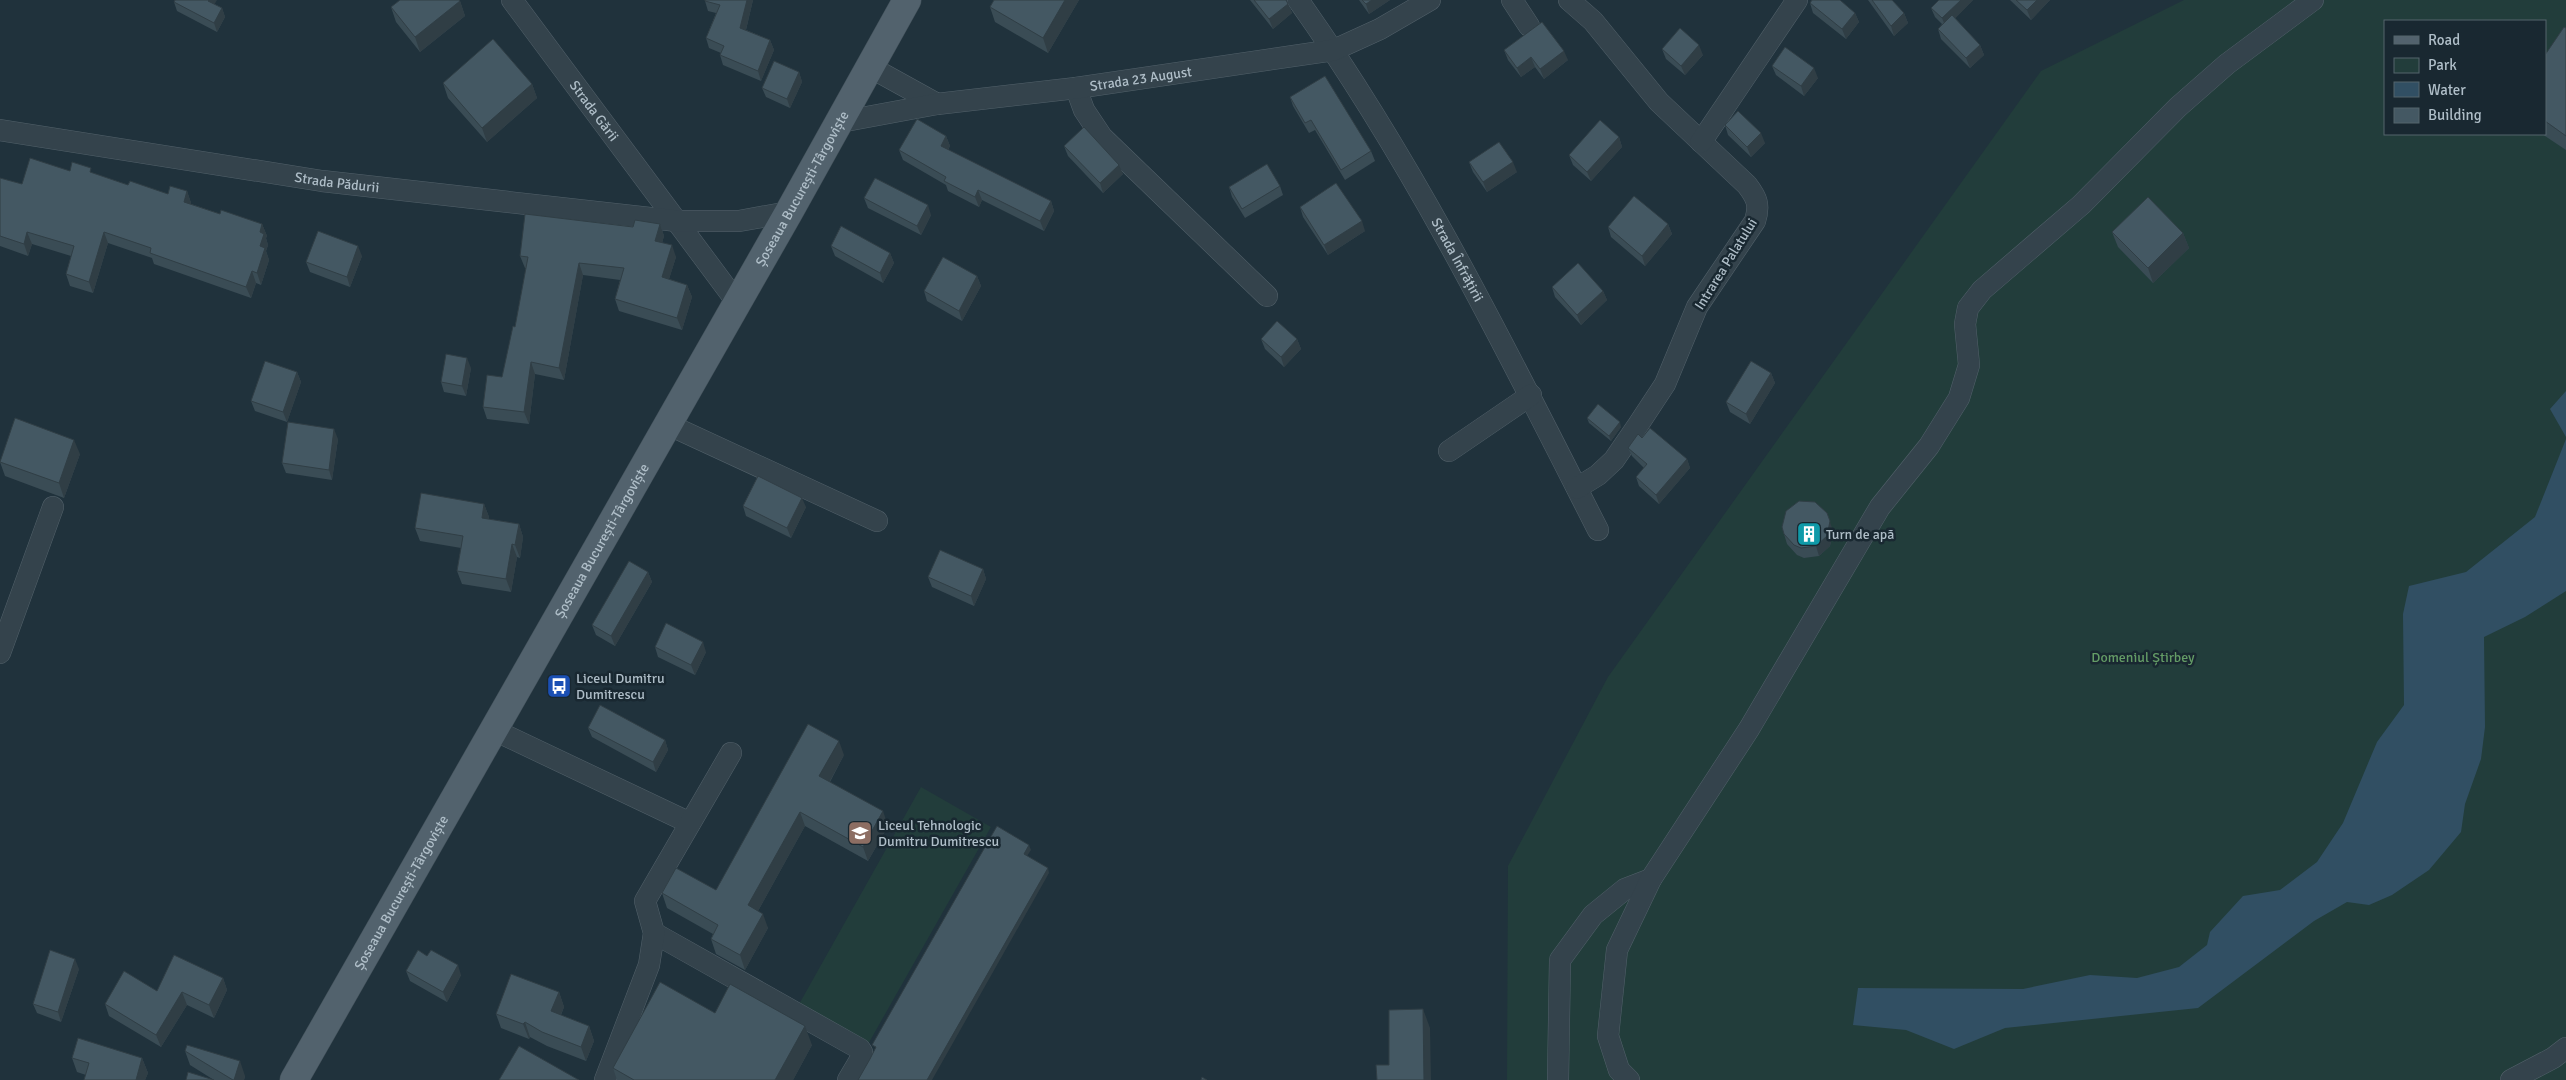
<svg xmlns="http://www.w3.org/2000/svg" width="2566" height="1080" viewBox="0 0 2566 1080" font-family="Signika,sans-serif">
	<rect width="100%" height="100%" fill="#20323c"/>
	<!-- green -->
	<path fill="#223d3b" fill-rule="evenodd" d="M2184,0H2566V1080H1507L1508,866L1608,677L2041,71ZM2385,21H2545V134H2385Z
		M921,787L991,827L867,1046L798,1006Z"/>
	<!-- water -->
	<path fill="#314f63" d="M2566,391V437L2550,409Z
		M2566,439V591L2525,617L2484,637L2485,727L2481,759L2465,804L2461,832L2429,870L2392,895L2369,905L2347,902L2314,921L2198,1008L2005,1028L1954,1049L1906,1030L1853,1025L1858,988L2023,989L2090,975L2137,978L2179,967L2207,945L2210,932L2243,896L2280,890L2317,862L2343,823L2377,742L2404,705L2403,614L2409,586L2466,572L2535,517Z"/>
	<g fill="none" stroke-linecap="round" stroke-linejoin="round">
		<defs>
			<g id="minor">
				<path id="s1" d="M512,0L736,301"/>
				<path id="s2" d="M1298,0C1416,166 1506,349 1598,530"/>
				<path d="M1512,0L1529,26"/>
				<path d="M1569,0L1593,21L1659,102L1747,185C1757,198 1760,205 1755,221L1697,307L1665,384L1638,425L1614,460L1598,475L1577,488"/>
				<path d="M870,67L937,104"/>
				<path d="M1076,88L1084,110L1102,137L1267,296"/>
				<path id="s3" d="M840,122L937,104L1076,88L1334,50L1380,29L1430,0"/>
				<path id="s4" d="M0,130L322,181L677,221H739L789,212"/>
				<path d="M1701,142L1797,0"/>
				<path d="M667,424L877,521"/>
				<path d="M1449,451L1531,395"/>
				<path d="M0,653L53,507"/>
				<path d="M494,730L690,823"/>
				<path d="M654,933L860,1049L862,1052L861,1058L848,1080"/>
				<path d="M605,1080L649,965L654,933L645,901L731,753"/>
				<path d="M1558,1080L1560,960L1593,915L1625,889L1651,879"/>
				<path d="M1629,1080L1619,1070L1608,1036L1617,950L1651,879L1749,729L1880,507L1929,446L1959,398L1969,365L1965,324L1968,308L1982,290L2081,205L2178,107L2227,64L2313,0"/>
				<path d="M2511,1080L2553,1058L2566,1048"/>
			</g>
			<g id="major">
				<path id="s5" d="M294,1080L789,212L907,0"/>
			</g>
		</defs>
		<!-- minor casing -->
		<use href="#minor" stroke="#52616a" stroke-width="22"/>
		<!-- major casing -->
		<use href="#major" stroke="#404f58" stroke-width="29"/>
		<!-- minor -->
		<use href="#minor" stroke="#34434c" stroke-width="21"/>
		<!-- major -->
		<use href="#major" stroke="#52626d" stroke-width="28"/>
	</g>
	<!-- wall -->
	<path fill="#3a4c55" d="M753,0L746,30L770,40L774,50L761,81L723,65L720,55L721,53L709,48L706,38L716,13L708,11L705,1Z
		M994,0H1079L1048,53L995,22L990,7Z
		M1250,0H1286L1288,4L1292,13L1273,29Z
		M1359,0H1390L1369,14Z
		M1868,0H1892L1904,13L1908,23L1894,36Z
		M1939,0H1973L1955,18L1980,45L1984,55L1970,68L1941,39L1938,29L1942,24L1935,17L1931,8Z
		M2010,0H2050L2031,20Z
		M460,1L465,16L420,52L396,22L391,7Z
		M174,2L214,4L222,8L225,17L217,32L177,11Z
		M1810,3L1855,13L1859,22L1846,39L1813,13Z
		M2566,28V150L2542,134H2545V55Z
		M1662,49L1703,55L1685,75L1666,59Z
		M1504,50L1568,60L1544,79L1535,67L1521,77L1508,60Z
		M1772,66L1818,78L1804,96L1776,75Z
		M799,72L802,82L790,108L766,97L762,88Z
		M443,83L532,84L537,98L487,142L448,98Z
		M1290,97L1371,151L1375,161L1345,180L1315,130L1309,133L1293,106Z
		M1725,125L1765,143L1751,157L1728,135Z
		M946,136L950,146L948,150L1051,201L1054,211L1044,231L982,200L979,207L948,191L946,185L903,160L899,150Z
		M1619,137L1622,147L1591,181L1573,165L1569,155Z
		M1064,146L1123,174L1103,193L1068,156Z
		M1469,162L1517,172L1487,192L1473,172Z
		M70,171L93,173L128,185L168,194L187,191L191,203V204L220,214L262,224L267,236L266,238L268,245L266,251L269,260L261,285L256,283L251,298L154,264L152,258L108,243L93,293L70,286L66,274L71,256L32,244L28,256L0,246V178L22,184Z
		M1280,186L1283,195L1245,218L1232,197L1229,187Z
		M864,198L931,215L921,235L868,208Z
		M1300,207L1365,231L1328,255L1303,217Z
		M660,224L664,236L662,243L676,257L669,279L687,285L692,297L682,330L619,311L615,299L620,280L583,275L564,380L535,374L529,424L487,419L483,407L502,377L515,327L526,268H525L520,256L633,227Z
		M1668,224L1672,234L1645,266L1611,237L1608,227Z
		M2112,232L2183,233L2189,248L2153,283L2118,247Z
		M831,246L890,253L894,263L883,283L835,256Z
		M362,256L350,287L310,272L306,262Z
		M977,276L981,286L962,321L927,301L924,291Z
		M1552,287L1603,291L1607,300L1581,325L1555,297Z
		M1261,339H1297L1301,349L1284,367L1265,349Z
		M471,368L466,396L444,392L441,382Z
		M297,372L301,382L287,422L255,411L251,401Z
		M1771,373L1775,383L1750,424L1730,412L1726,402Z
		M1587,418L1621,427L1611,441L1589,423Z
		M338,439L332,480L286,473L282,463Z
		M1628,448L1687,459L1690,468L1659,504L1639,486L1636,477L1644,468L1632,456Z
		M80,454L64,498L5,476L0,462V461Z
		M484,504L489,517V519L519,524L523,537L520,558L517,557L511,592L462,584L457,571L461,548L420,541L415,528Z
		M743,506L806,507L791,538L746,516Z
		M1833,531L1830,546L1819,556L1804,558L1797,555L1787,544L1784,534Z
		M983,569L986,579L974,606L932,587L928,577Z
		M648,572L652,582L615,646L596,635L592,625Z
		M655,647L706,652L695,675L658,657Z
		M588,728L665,740L668,750L656,772L592,737Z
		M844,755L830,782L888,826L868,861L805,826L758,911L768,928L745,970L716,954L711,939L713,934L667,908L662,893L716,890Z
		M427,956L461,975L447,1002L410,981L406,971Z
		M79,969L61,1022L37,1013L33,1004Z
		M223,978L227,990L214,1018L187,1005L161,1047L109,1016L105,1004Z
		M559,992L564,1007L561,1015L589,1026L594,1041L586,1061L547,1046L530,1037L529,1039L501,1028L496,1014Z
		M715,1013L812,1045L793,1080H617L613,1068Z
		M185,1051L245,1076L244,1080H186H214L190,1065Z
		M72,1058H142L148,1073L145,1080H84L86,1075L77,1072Z"/>
	<!-- shaded-wall -->
	<path fill="#303e45" d="M209,0H217L211,10L208,1Z
		M747,0H753L744,38L740,28Z
		M1065,0H1079L1048,53L1043,38Z
		M1372,0H1390L1369,14L1366,4Z
		M1961,0H1973L1946,28L1942,18Z
		M2037,0H2050L2031,20L2027,10Z
		M460,1L465,16L420,52L415,37Z
		M1288,4L1292,13L1273,29L1269,19Z
		M222,8L225,17L217,32L214,23Z
		M1855,13L1859,22L1846,39L1842,29Z
		M1904,13L1908,23L1894,36L1891,26Z
		M770,40L774,50L761,81L758,71Z
		M1699,45L1703,55L1685,75L1681,66Z
		M1980,45L1984,55L1970,68L1966,58Z
		M1564,51L1568,60L1544,79L1540,69Z
		M1531,57L1535,67L1521,77L1517,68Z
		M1814,68L1818,78L1804,96L1801,86Z
		M799,72L802,82L790,108L787,99Z
		M532,84L537,98L487,142L482,128Z
		M1761,133L1765,143L1751,157L1747,147Z
		M946,136L950,146L944,156L941,146Z
		M1619,137L1622,147L1591,181L1587,172Z
		M1513,162L1517,172L1487,192L1483,182Z
		M1119,165L1123,174L1103,193L1100,183Z
		M978,190L982,200L979,207L975,197Z
		M187,191L191,203L188,213L184,202Z
		M1051,201L1054,211L1044,231L1040,221Z
		M928,205L931,215L921,235L917,226Z
		M1362,221L1365,231L1328,255L1324,245Z
		M262,224L267,236L266,238L268,245L266,251L269,260L261,285L257,273L260,232Z
		M660,224L664,236L659,253L655,241Z
		M1668,224L1672,234L1645,266L1642,256Z
		M27,232L32,244L28,256L24,244Z
		M104,232L108,243L93,293L89,282Z
		M2183,233L2189,248L2153,283L2148,268Z
		M672,245L676,257L666,289L662,277Z
		M358,246L362,256L350,287L347,277Z
		M890,253L894,263L883,283L880,273Z
		M579,263L583,275L564,380L559,368Z
		M252,271L256,283L251,298L246,287Z
		M977,276L981,286L962,321L959,311Z
		M687,285L692,297L682,330L677,318Z
		M1603,291L1607,300L1581,325L1577,315Z
		M1297,339L1301,349L1284,367L1281,357Z
		M467,358L471,368L466,396L462,386Z
		M531,362L535,374L529,424L524,412Z
		M297,372L301,382L287,422L283,412Z
		M1771,373L1775,383L1750,424L1746,414Z
		M1620,422L1621,427L1611,441L1609,436Z
		M334,429L338,439L332,480L329,470Z
		M74,440L80,454L64,498L59,483Z
		M1687,459L1690,468L1659,504L1656,495Z
		M802,498L806,507L791,538L787,528Z
		M484,504L489,517L487,531L482,518Z
		M1827,513L1833,531L1830,546L1819,556L1816,546Z
		M519,524L523,537L520,558L515,545Z
		M512,544L517,557L511,592L506,579Z
		M983,569L986,579L974,606L971,596Z
		M648,572L652,582L615,646L611,636Z
		M703,642L706,652L695,675L691,665Z
		M665,740L668,750L656,772L653,762Z
		M839,741L844,755L825,790L819,776Z
		M883,811L888,826L868,861L863,847Z
		M800,812L805,826L753,920L748,905Z
		M1029,845L1031,850L1025,859L1024,854Z
		M1048,868L1049,873L932,1080H927Z
		M763,914L768,928L745,970L740,955Z
		M75,959L79,969L61,1022L58,1012Z
		M458,965L461,975L447,1002L443,992Z
		M223,978L227,990L214,1018L209,1005Z
		M182,992L187,1005L161,1047L156,1035Z
		M559,992L564,1007L556,1026L551,1011Z
		M1423,1009L1430,1028L1431,1080H1424Z
		M525,1022L530,1037L529,1039L523,1024Z
		M589,1026L594,1041L586,1061L581,1047Z
		M805,1026L812,1045L793,1080H775Z
		M142,1058L148,1073L145,1080H136Z
		M240,1061L245,1076L244,1080H234Z"/>
	<!-- building -->
	<path fill="#445863" stroke="#303e45" d="M175,0H209L208,1L222,8L214,23L174,2Z
		M400,0H459L460,1L415,37L391,7Z
		M705,0H747L740,28L770,40L758,71L720,55L724,46L706,38L720,5L705,1Z
		M994,0H1065L1043,38L990,7Z
		M1254,0H1286L1288,4L1269,19Z
		M1362,0H1372L1366,4Z
		M1812,0H1840L1855,13L1842,29L1810,3Z
		M1872,0H1892L1904,13L1891,26Z
		M1939,0H1961L1942,18L1931,8Z
		M2016,0H2037L2027,10Z
		M1952,15L1980,45L1966,58L1938,29Z
		M1542,22L1564,51L1540,69L1531,57L1517,68L1504,50Z
		M2564,27L2566,28V136L2545,121V55Z
		M1680,28L1699,45L1681,66L1662,49Z
		M493,39L532,84L482,128L443,83Z
		M1785,47L1814,68L1801,86L1772,66Z
		M774,61L799,72L787,99L762,88Z
		M1325,76L1371,151L1341,170L1311,120L1305,123L1290,97Z
		M1738,111L1761,133L1747,147L1725,125Z
		M917,119L946,136L941,146L1051,201L1040,221L978,190L975,197L944,181L946,177L899,150Z
		M1600,120L1619,137L1587,172L1569,155Z
		M1084,127L1119,165L1100,183L1064,146Z
		M1499,142L1513,162L1483,182L1469,162Z
		M30,158L70,171L72,162L91,168L90,172L128,185L130,181L168,194L170,186L187,191L184,202L220,214L221,210L262,224L260,232L264,234L260,246L265,248L257,273L252,271L246,287L150,253L151,248L104,232L89,282L66,274L74,246L27,232L24,244L0,236V178L22,184Z
		M1267,164L1280,186L1242,209L1229,187Z
		M875,178L928,205L917,226L864,198Z
		M1336,183L1362,221L1324,245L1300,207Z
		M1634,196L1668,224L1642,256L1608,227Z
		M2148,197L2183,233L2148,268L2112,232Z
		M525,214L633,227L635,220L660,224L655,241L672,245L662,277L687,285L677,318L615,299L624,268L579,263L559,368L531,362L524,412L483,407L487,375L502,377L513,326L515,327L528,257L520,256Z
		M841,226L890,253L880,273L831,246Z
		M318,231L358,246L347,277L306,262Z
		M943,257L977,276L959,311L924,291Z
		M1578,263L1603,291L1577,315L1552,287Z
		M1277,321L1297,339L1281,357L1261,339Z
		M446,354L467,358L462,386L441,382Z
		M265,361L297,372L283,412L251,401Z
		M1751,361L1771,373L1746,414L1726,402Z
		M1598,404L1620,422L1609,436L1587,418Z
		M15,418L74,440L59,483L0,462Z
		M288,422L334,429L329,470L282,463Z
		M1650,428L1687,459L1656,495L1636,477L1647,464L1628,448L1638,434L1642,438Z
		M758,476L802,498L787,528L743,506Z
		M421,493L484,504L482,518L519,524L515,545L512,544L506,579L457,571L463,536L415,528Z
		M1799,501L1815,502L1827,513L1830,521L1827,536L1816,546L1801,548L1794,545L1784,534L1782,527L1786,511Z
		M940,550L983,569L971,596L928,577Z
		M629,561L648,572L611,636L592,625Z
		M666,623L703,642L691,665L655,647Z
		M600,705L665,740L653,762L588,728Z
		M808,724L839,741L819,776L883,811L863,847L800,812L748,905L763,914L740,955L711,939L718,925L662,893L676,868L716,890Z
		M997,826L1029,845L1024,854L1048,868L927,1080H858L870,1059L876,1047L872,1045Z
		M50,950L75,959L58,1012L33,1004Z
		M418,950L427,956L431,950L458,965L443,992L406,971Z
		M174,955L223,978L209,1005L182,992L156,1035L105,1004L124,971L157,991Z
		M511,974L559,992L551,1011L589,1026L581,1047L542,1032L525,1022L523,1024L496,1014Z
		M660,982L715,1013L730,984L805,1026L775,1080H634L613,1068Z
		M1423,1009L1424,1080H1377L1376,1065H1389V1010Z
		M78,1038L142,1058L136,1080H84L89,1063L72,1058Z
		M187,1045L240,1061L234,1080H233L185,1051Z
		M519,1046L579,1080H499Z
		M188,1072L214,1080H186Z
		M1202,1077L1207,1080H1201Z"/>
	<!-- icons -->
	<defs>
		<symbol id="building-square" viewBox="-11 -11 22 22"><rect x="-9" y="-9" width="18" height="18" rx="4" fill="#0f9aa8" stroke="#192831"/><path d="M-4-6H4V6H1V3H-1V6H-4ZM-2.5-4.3h1.7v1.8h-1.7ZM.8-4.3h1.7v1.8H.8ZM-2.5-1h1.7V.8h-1.7ZM.8-1h1.7V.8H.8Z" fill="#fff"/></symbol>
		<symbol id="bus-square" viewBox="-11 -11 22 22"><rect x="-9" y="-9" width="18" height="18" rx="4" fill="#1a4fb4" stroke="#192831"/><path d="M-5-6H5V4H4V6H2V4H-2V6H-4V4H-5ZM-3.5-4V0h7V-4ZM-3.5 1.2v1.5H-2V1.2ZM2 1.2v1.5H3.5V1.2Z" fill="#fff"/></symbol>
		<symbol id="school-square" viewBox="-11 -11 22 22"><rect x="-9" y="-9" width="18" height="18" rx="4" fill="#8d6e63" stroke="#192831"/><path d="M0-5L7-2L0 1L-7-2ZM-4 1L0 2.5L4 1V4Q0 6-4 4Z" fill="#fff"/></symbol>
	</defs>
	<g fill-rule="evenodd">
		<use href="#building-square" x="1795" y="520" width="28" height="28"/>
		<use href="#bus-square" x="545" y="672" width="28" height="28"/>
		<use href="#school-square" x="846" y="819" width="28" height="28"/>
	</g>
	<g text-anchor="middle" dominant-baseline="central" stroke-width="5" stroke-linejoin="round" paint-order="stroke">
		<!-- street labels -->
		<g font-size="14" fill="#afbec8" stroke="#192831">
			<text stroke="none"><textPath href="#s3" startOffset="304">Strada 23 August</textPath></text>
			<text stroke="none"><textPath href="#s1" startOffset="138">Strada Gării</textPath></text>
			<text stroke="none"><textPath href="#s4" startOffset="341">Strada Pădurii</textPath></text>
			<text stroke="none"><textPath href="#s5" startOffset="1026">Șoseaua București-Târgoviște</textPath></text>
			<text stroke="none"><textPath href="#s2" startOffset="305">Strada Înfrățirii</textPath></text>
			<text transform="translate(1726 264) rotate(-58)">Intrarea Palatului</text>
			<text stroke="none"><textPath href="#s5" startOffset="621">Șoseaua București-Târgoviște</textPath></text>
			<text stroke="none"><textPath href="#s5" startOffset="216">Șoseaua București-Târgoviște</textPath></text>
		</g>
		<!-- poi labels -->
		<g font-size="14" fill="#afbec8" stroke="#192831" text-anchor="start">
			<text x="1826" y="534">Turn de apă</text>
			<text x="576" y="678">Liceul Dumitru<tspan x="576" dy="16">Dumitrescu</tspan></text>
			<text x="878" y="825">Liceul Tehnologic<tspan x="878" dy="16">Dumitru Dumitrescu</tspan></text>
		</g>
		<!-- park labels -->
		<g font-size="14" fill="#649c66" stroke="#192831">
			<text x="2143" y="657">Domeniul Știrbey</text>
		</g>
	</g>
	<!-- legend -->
	<rect x="2384" y="20" width="162" height="115" fill="#192831" stroke="#55646d"/>
	<rect x="2394" y="36" width="25" height="8" fill="#52626d" stroke="#55646d"/>
	<text x="2428" y="45" font-size="15" fill="#afbec8">Road</text>
	<rect x="2394" y="58" width="25" height="15" fill="#223d3b" stroke="#55646d"/>
	<text x="2428" y="70" font-size="15" fill="#afbec8">Park</text>
	<rect x="2394" y="82" width="25" height="15" fill="#314f63" stroke="#55646d"/>
	<text x="2428" y="95" font-size="15" fill="#afbec8">Water</text>
	<rect x="2394" y="108" width="25" height="15" fill="#445863" stroke="#55646d"/>
	<text x="2428" y="120" font-size="15" fill="#afbec8">Building</text>
</svg>
